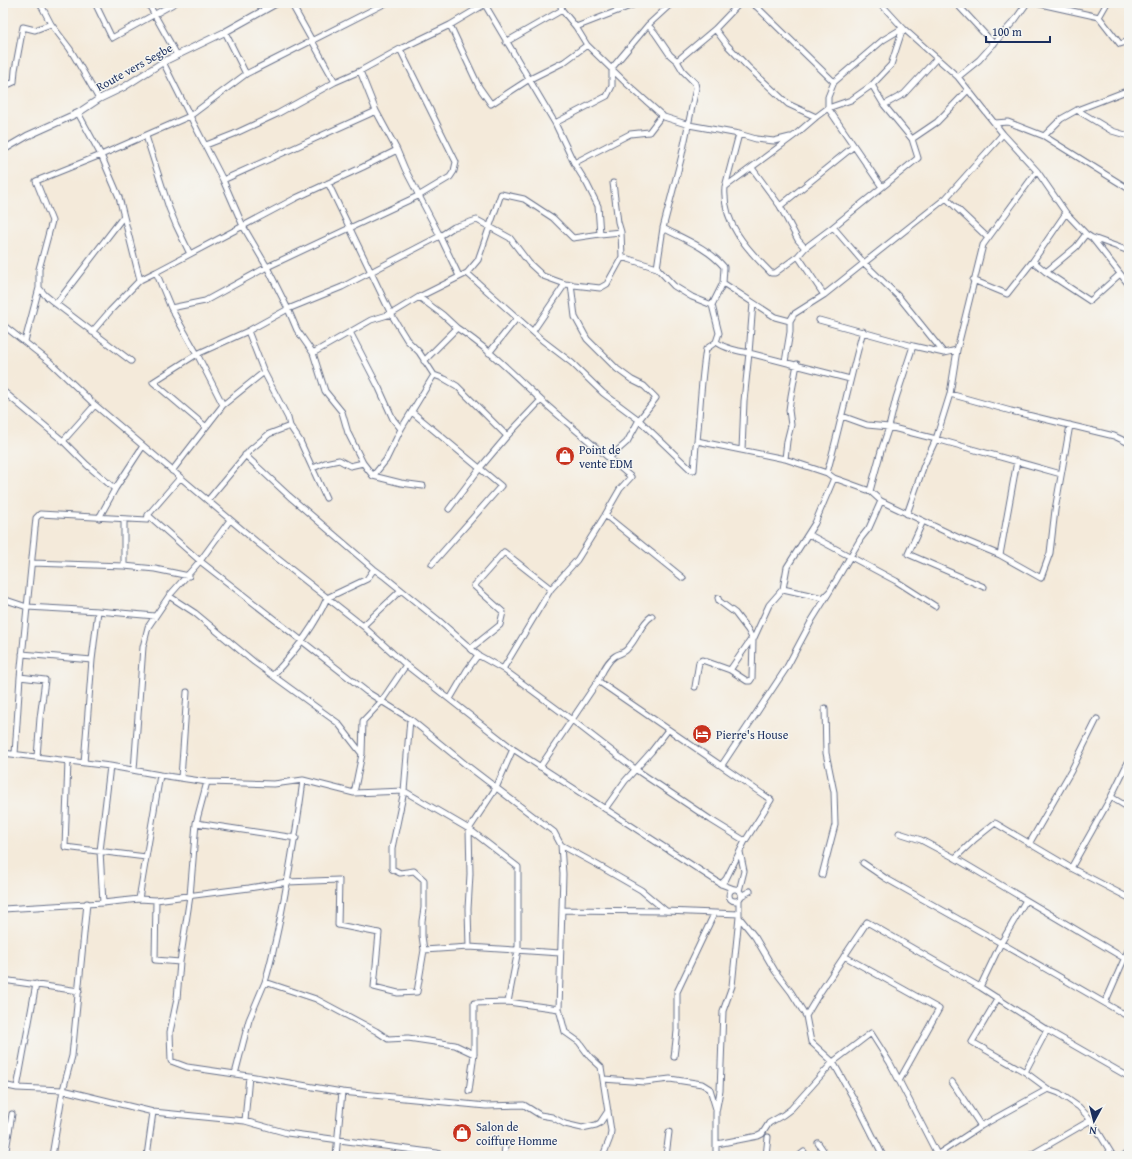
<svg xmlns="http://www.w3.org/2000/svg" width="1132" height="1159" viewBox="0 0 1132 1159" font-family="'Gentium Book Plus',serif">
	<rect width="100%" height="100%" fill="#f6f6f2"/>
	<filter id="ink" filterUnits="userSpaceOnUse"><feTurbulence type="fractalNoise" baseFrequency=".025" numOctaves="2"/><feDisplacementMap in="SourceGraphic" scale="8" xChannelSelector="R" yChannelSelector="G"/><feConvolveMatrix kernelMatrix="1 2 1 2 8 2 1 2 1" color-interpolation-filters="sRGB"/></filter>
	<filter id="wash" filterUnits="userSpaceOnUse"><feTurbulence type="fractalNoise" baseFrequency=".012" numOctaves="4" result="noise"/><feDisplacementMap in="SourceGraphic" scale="16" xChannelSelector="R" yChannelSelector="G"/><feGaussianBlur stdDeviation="0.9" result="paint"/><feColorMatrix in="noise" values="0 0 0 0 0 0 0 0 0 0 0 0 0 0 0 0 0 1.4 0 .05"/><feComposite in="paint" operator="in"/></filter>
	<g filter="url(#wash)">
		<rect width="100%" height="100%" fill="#f4eada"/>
	</g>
	<g filter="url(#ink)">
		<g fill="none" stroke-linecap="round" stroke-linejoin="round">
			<defs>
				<path id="minor" d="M95,3L112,38L175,3
					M148,3L177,55
					M261,3L265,9
					M291,3L335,82
					M484,3L555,123L574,163L630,134L649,132L662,115
					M560,3L562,10L576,27L587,45L626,83L664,117L689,125L739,134L756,139L774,141L790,137
					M751,3L757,7L834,82
					M880,3L903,28L958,77L1003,134L1037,171L1066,213L1086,234L1092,238L1129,285
					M956,3L994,44
					M1036,3L1099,17L1120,44L1129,41
					M1099,17L1107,3
					M51,24L70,49L99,99
					M450,25L479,87L491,104L528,80L564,62L587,45
					M648,25L655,33L670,55L677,61L683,71L695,83L696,88L681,159L663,228C684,239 708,248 724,267L723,283L712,305L719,333L716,342C726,349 738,351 749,353L744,401L742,450
					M576,27L638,3
					M715,29L727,45L748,67L788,104L816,117
					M225,32L246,74
					M506,42L562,10
					M677,61L715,29L740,3
					M163,62L190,116L223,180L243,226L267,267L288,309L297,330L313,353L325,391L342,412L348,433L363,463L373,476L401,483L423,486
					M360,71L376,111L397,150L405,169L440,236L459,276
					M958,77L979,60L1015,20L1027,3
					M3,87L14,82L15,70L23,27L35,30L51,24L40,3
					M884,105L904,94L937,58
					M1077,110L1112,131L1129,136
					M78,113L101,155L119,197L140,280
					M555,123L607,96L612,86V68L648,25L672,3
					M995,123L1008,122L1044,136L1061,119L1077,110L1129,90
					M146,136L169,208L176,225L190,254
					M1044,136L1129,189
					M912,139L937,122L968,90
					M206,145L234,134L277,114L335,82L360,71L400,49L450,25L487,3
					M574,163L587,184L598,206L600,234L621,232
					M752,168L780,206L798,240L805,248L798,256L775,273H771C747,249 722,223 725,187L795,135L816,117L828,108L851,100L872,85L891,65L903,28
					M223,180L376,111
					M328,183L391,314L407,340L419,352L434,375L445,379L457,386L507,436
					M725,187L739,134
					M882,187L828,108V97L834,82L883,40L903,28
					M946,198L987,237
					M780,206L854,146
					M833,227L864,263L946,198L1003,134
					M1093,238L1129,251
					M805,248L833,227L918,158L912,139L884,105L872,85
					M798,256L824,295
					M622,257L657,268L674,286L692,297L712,305
					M1033,261L1046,272L1090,301L1120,274
					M657,268L663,228
					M156,272L171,308L197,354L223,405
					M1046,272L1076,247L1086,234
					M467,273L542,340L572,363L603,393L639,420L691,470H694L696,445L697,441L785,459L827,473L834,478L870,491L881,501L959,538L1000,555L1041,578L1050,553L1055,510L1070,425
					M973,280L1007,294L1033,261L1066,213
					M723,283L775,317L790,321
					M571,284L575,317L587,339L617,369L632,380L644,386L656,398L639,420L627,442L609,458
					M39,288L45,295L56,304L131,361
					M419,297L443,315L457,328L424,361
					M753,303L749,353L850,379
					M56,304L123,217
					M171,308L205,301L267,267L420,195L450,177L454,171L456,162L400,49
					M819,320L913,346L944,353L957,350
					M3,325L50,362L95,405L259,544L363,626L406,665L481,724L513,749L721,884L734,889
					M457,328C488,348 514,375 541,400C570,426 601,451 631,477L620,489L605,515L577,560L551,589L503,669
					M248,331L264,372L288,418L290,426L300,441L326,498
					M533,331L565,284
					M92,332L110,311L140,280L156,272L296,198L363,167L397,150
					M350,332L379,388L393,419L401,429
					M25,341L39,288V269L52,221L36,181L101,155L190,116L246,74L386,3
					M313,353L371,320L391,314L419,297L467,273L478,260L501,194L524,199L553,218L573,238L600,234
					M489,353L517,318
					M785,362L790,332V321L794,314L824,295L864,263L899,297L944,353
					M3,391L63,441L87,465L115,489
					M950,394L1011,411L1114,436L1129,443
					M412,412L501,486L432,564
					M842,416L867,425L889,427L936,439L1061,474
					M206,427L153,382L197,354L248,331L288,309L342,287L440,236L454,227L477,220L510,238L529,263L543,276L565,284L600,288L607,284L622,257L621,232L618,222L613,183
					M63,441L95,405
					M697,441C700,411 701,380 706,349L716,342
					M245,455L289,496L374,569L385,577L437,619L478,655
					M785,459L787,441L791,425L789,410L791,396L797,364
					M313,468L325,463L339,460L350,466L363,463
					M172,471L223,405L264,372
					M827,473C840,426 850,378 863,331
					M373,476L386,460L401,429L434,375
					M870,491L881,451L889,427L896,398L913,346
					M208,500L250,450L269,434L290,426
					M449,509L480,468L507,436L541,400
					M907,514L924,465L936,439L950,394L957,350L983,245L1037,171
					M148,515L200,561L367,692L410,719L465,764L554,832L561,845L594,863L641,890L666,911
					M605,515L683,578
					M99,518L115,489L143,446
					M124,520V566
					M923,521L908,554L984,587
					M808,534L896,581L935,606
					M1000,555L1017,461
					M32,563L124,566L155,569L189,576
					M783,589L823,598L830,591L861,538L869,528L881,501
					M169,596L195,613L254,662L338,723L362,754
					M718,598L719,601L735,613L748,630L753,640
					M3,599L27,607L98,611L155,616
					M363,626L401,590
					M470,649L500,625L503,612L474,586L504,552L551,589
					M22,654L92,660
					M730,670L752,638
					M273,675C295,652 314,628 327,598L367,579L374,569
					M20,677L45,680L40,718L37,757
					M598,681L771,800L745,841L726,879L721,884
					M695,687L699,662L702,660L730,670L747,681H750L752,678L753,640L769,605L783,589L787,567L815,523L834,478
					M450,699L467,670L478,655L503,669L572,720L635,769L711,820L745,841
					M3,753L110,766L160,775L207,782L274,784L303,780L354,793L404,791L469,829L518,867V950L508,1002
					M15,754L20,677L36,518L40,514L147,520L148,515L180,478
					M68,761L65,847L146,857
					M84,763L92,660L98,611
					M722,765L787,667L812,620L830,591
					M540,767L598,681C602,673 607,661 615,656C620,653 625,653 628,648C638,638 640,624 652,616
					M134,770L143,647L148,627L169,596L200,561L230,520
					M181,778L187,692
					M207,782L196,823L296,838
					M354,793L362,754L363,721L381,702L406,665
					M1111,797L1129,808
					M605,809L625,781L651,752L668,730
					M196,823L190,896L180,962L177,999L170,1032L171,1061L187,1067L235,1074L249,1020L265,982L316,999L376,1031L388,1039L408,1038L455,1045L474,1054
					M899,833L921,840L955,858L1129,961
					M1029,844L1071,771L1097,719
					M955,858L975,839L995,823L1071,868L1129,898
					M863,863L885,878L1001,943L1129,1017
					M1071,868L1111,797L1129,760
					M822,875L835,825L834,792L826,753L825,708
					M729 895a6 6 0 1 1 12 0a6 6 0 1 1-12 0Z
					M739,891L744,871L740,852
					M741,896L750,891
					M139,899L160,775
					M156,900L155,960L180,962
					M103,903L100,851L110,766
					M3,909L103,903L139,899L156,900L249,888L287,882L339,880L338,925L379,933L374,987L398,993L417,992L424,950L422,936V921L424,908V880L414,871L400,873L392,869V848L404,791L410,719
					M563,910L666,911L739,914
					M739,917L755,937L775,971L791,992L806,1016L811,1042L833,1062L860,1110L883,1156
					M469,947L560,953
					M424,950L469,947L468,909L470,874L469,829L496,788L513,749
					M844,956L939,1009L899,1081
					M3,980L79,991
					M265,982C275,949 281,916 287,883C293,848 299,814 303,780
					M980,987L1001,943L1026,900
					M998,998L972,1042L1025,1072L1048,1089L1059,1093L1079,1107L1091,1120L1113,1156
					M1105,1003L1129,948
					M559,1009L563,874L561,845
					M806,1016L819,994L867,922L980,987L1047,1030L1129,1077
					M674,1057L677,1031V992L714,914
					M1025,1072L1047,1030
					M235,1074L249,1076L342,1092L486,1106L524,1105L540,1115L552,1117L565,1124L582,1128L596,1125L600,1123L608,1111
					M603,1079L645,1082L670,1079L702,1084L710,1089L716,1109
					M952,1082L981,1126
					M3,1085L17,1088L63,1090L153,1112L245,1121L287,1133L437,1153L444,1156
					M17,1088L36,984
					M469,1091L474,1054V1003L508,1002L559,1009L565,1032L579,1042L590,1057L601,1067L611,1131L610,1138L603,1156
					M245,1121L249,1076
					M818,1143L827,1156
					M717,1144L758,1136L762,1134L769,1123L783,1115L791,1109L833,1062L871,1033L890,1063L938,1156
					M5,1156L12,1114
					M52,1156L63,1090L72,1056L87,903
					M147,1156L153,1112
					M336,1156L342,1092
					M504,1156L505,1146
					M666,1156L669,1132
					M716,1156V1112L720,1091L723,1011L732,986L739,917V900
					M766,1156L768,1137
					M799,1156L804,1152
					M935,1156L981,1126L1048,1089
					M1029,1156L1091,1120
					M1123,1156L1129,1152"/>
				<path id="major" d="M3,150L27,136L78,113L99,99L124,87L163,62L225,32L277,3"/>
			</defs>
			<!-- minor casing -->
			<use href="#minor" stroke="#677089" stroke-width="7"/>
			<!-- major casing -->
			<use href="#major" stroke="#677089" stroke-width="8"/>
			<!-- minor -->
			<use href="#minor" stroke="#fff" stroke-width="5"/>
			<!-- major -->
			<use href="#major" stroke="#fff" stroke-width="6"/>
		</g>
	</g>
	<!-- icons -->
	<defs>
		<symbol id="shop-disc" viewBox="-11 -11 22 22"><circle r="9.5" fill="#c8321e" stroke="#f6f6f2"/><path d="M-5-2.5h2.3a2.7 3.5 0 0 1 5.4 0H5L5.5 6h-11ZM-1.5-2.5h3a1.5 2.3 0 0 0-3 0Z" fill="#fff"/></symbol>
		<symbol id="hotel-disc" viewBox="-11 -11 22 22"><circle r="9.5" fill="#c8321e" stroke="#f6f6f2"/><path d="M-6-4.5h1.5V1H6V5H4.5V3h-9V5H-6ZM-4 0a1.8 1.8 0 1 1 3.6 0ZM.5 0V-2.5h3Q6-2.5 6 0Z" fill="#fff"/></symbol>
	</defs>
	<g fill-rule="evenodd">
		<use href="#shop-disc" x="554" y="445" width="22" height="22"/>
		<use href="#hotel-disc" x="691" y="723" width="22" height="22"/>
		<use href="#shop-disc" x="451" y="1122" width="22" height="22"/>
	</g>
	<g text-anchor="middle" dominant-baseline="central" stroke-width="3" stroke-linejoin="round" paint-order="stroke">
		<!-- street labels -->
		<g font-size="12" fill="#1b2f5e" stroke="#f6f6f2">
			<text transform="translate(134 67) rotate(-29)">Route vers Segbe</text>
		</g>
		<!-- poi labels -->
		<g font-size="12" fill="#1b2f5e" stroke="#f6f6f2" text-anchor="start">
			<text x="579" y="449">Point de<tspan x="579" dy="14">vente EDM</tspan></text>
			<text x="716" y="734">Pierre's House</text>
			<text x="476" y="1126">Salon de<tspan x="476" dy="14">coiffure Homme</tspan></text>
		</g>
	</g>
	<!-- margin -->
	<rect width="1132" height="1159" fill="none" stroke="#f6f6f2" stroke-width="16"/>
	<!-- north arrow -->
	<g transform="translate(1094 1121) rotate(187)" stroke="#f6f6f2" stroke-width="3" paint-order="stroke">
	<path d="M0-3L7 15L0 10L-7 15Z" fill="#1b2f5e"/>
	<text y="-6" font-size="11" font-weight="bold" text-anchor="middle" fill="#1b2f5e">N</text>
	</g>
	<!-- scale -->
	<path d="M986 36v6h64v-6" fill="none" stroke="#1b2f5e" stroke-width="2"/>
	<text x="992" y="36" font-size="12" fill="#1b2f5e" stroke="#f6f6f2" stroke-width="3" paint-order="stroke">100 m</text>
</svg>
